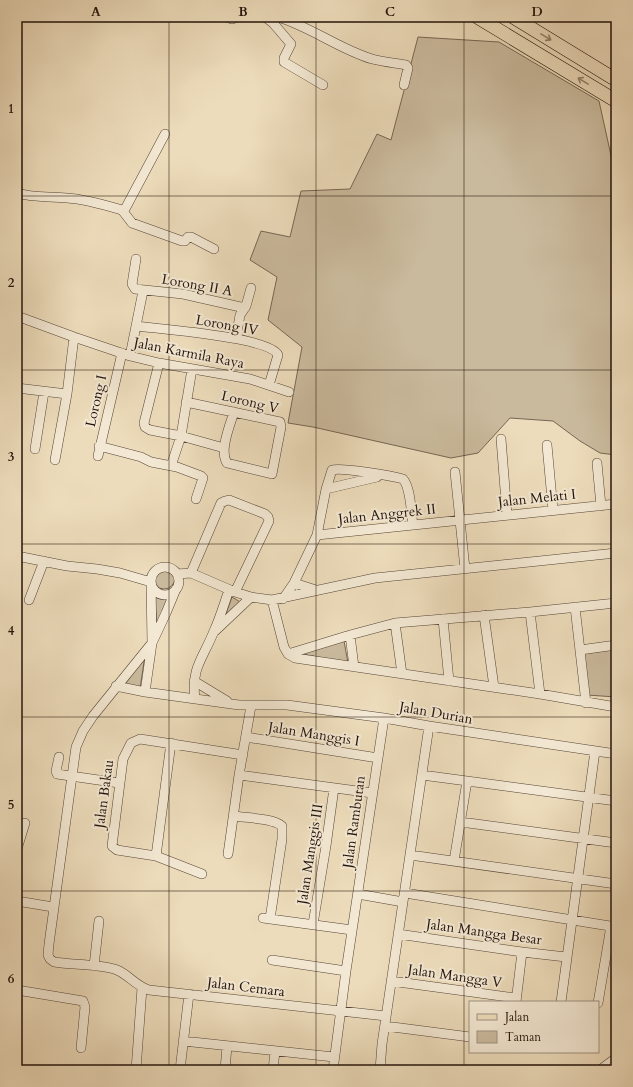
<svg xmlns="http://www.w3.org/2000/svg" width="633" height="1087" viewBox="0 0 633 1087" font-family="Cardo,serif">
	<rect width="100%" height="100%" fill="#eddcbb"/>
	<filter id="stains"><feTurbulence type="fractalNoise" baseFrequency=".005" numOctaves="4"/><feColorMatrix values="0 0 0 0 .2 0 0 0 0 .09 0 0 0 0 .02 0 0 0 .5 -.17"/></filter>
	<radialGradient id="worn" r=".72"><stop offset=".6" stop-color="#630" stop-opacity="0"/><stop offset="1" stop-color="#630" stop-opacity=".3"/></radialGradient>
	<!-- green -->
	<path fill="#caba9d" stroke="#766654" d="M418,37L499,42L599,101L612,160L616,167V455L600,453L580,441L553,421L510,418L478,453L451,458L313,427L288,423L302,347L268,320L277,277L250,260L261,231L290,237L301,191L350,189L377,134L391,140Z
		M153 578a11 11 0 1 1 22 0a11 11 0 1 1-22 0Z
		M154,595L161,598L169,597L157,624Z
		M232,597L242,603L223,622Z
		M344,641L348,663L297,653Z
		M616,649V697L587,695L583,654Z
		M145,655L140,689L124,686Z"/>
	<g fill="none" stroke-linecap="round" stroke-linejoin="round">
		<defs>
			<path id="minor" d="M227,17L232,19L237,17
				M265,17L273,23L291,44L284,58V62L323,85
				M278,17C311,27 339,49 372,59C384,62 395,63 406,65L408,68L404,85
				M17,193C33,198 50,196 67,198C85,199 105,205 122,210L132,223L182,241H185L188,237H191L214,249
				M124,211L165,134
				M136,259L132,284L135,289L183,294L245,308
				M17,316L74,337L130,356L159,363L250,379L289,392
				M136,326C159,329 270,337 278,355L269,385
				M237,339L238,327L240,315L246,306L251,288
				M130,356L143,291
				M159,363L144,423L145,427L150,430L181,436L224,448
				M17,388L67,394
				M186,402L280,422L281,427L272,474L227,463C219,451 230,425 234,412
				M501,439L507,515
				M547,445L553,510
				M99,446L141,457L151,462L177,467L201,476L203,478L196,499
				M35,449L44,392
				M98,456L122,353
				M55,460L67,394L74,337
				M597,463L601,506
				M171,466L181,436L192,369
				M455,472L465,569
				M326,489L377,477
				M317,535L616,504
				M17,556L67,566L97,569L120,573L151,582L152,643L93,716L83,731L76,747L49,944L48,955L50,959L54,962C72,965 102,964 117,970C129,975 136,986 149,990L386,1016
				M151 581a14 14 0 1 1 28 0a14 14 0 1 1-28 0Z
				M191,573L221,503L225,501L229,500L265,514L268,517L269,521L235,592
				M177,574L191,573L235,592L251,597L272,600L375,578L616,553
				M294,583L316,590
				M283,599L294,583L317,535L326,489L332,470C341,467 392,476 403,479C411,488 411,513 413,525
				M29,600L44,561
				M272,600L284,647L288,654L295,658L540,694L616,707
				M575,607L586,703
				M530,612L540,694
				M484,615L494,687
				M443,619L449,681
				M395,623L402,674
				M215,631L251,597
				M350,635L354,667
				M580,650L616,645
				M288,654L350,635L395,623L530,612L616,603
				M194,681L227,701
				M116,686L145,692L239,705H287L384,718L429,726L616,754
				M145,692L152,643L166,613L176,589
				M195,699C191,667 203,659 214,631C220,618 224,604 229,590
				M246,737L378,758
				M59,757L56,771L57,774L119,783
				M239,775L372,793
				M422,775L616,801
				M234,816C246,818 273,818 282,826V839L270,919
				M461,822L616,843
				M17,849L25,823
				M228,854L239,775L251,706
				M410,855L616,884
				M156,856L171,743
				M454,861L467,781
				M202,874L156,856L117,850L112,846L123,759L131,743L140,739L243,755
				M405,893L616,927
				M358,894L403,902
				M17,901L53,907
				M263,918L352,930
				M313,924L326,846L334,788
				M398,934L522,952L566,957
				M272,960L346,971
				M94,966L99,921
				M391,981L516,998
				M17,990L83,1001L85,1007L81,1048
				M516,1002L522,952
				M561,1002L595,751
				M598,1003L611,926
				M385,1026L470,1037
				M183,1041L334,1057
				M136,1070L142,988
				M180,1070L189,994
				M225,1070L227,1046
				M273,1070L275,1051
				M333,1070L346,971L384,718
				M380,1070L382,1044L429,726
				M600,1070L616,1058"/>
			<path id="primary" d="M477,17L616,101
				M513,17L616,80"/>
		</defs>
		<!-- minor casing -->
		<use href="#minor" stroke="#554436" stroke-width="10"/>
		<!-- primary casing -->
		<use href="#primary" stroke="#22120a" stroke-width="14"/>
		<!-- minor -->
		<use href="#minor" stroke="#f3e8d3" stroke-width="9"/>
		<!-- primary -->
		<use href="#primary" stroke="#eddcbb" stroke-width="13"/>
	</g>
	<!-- one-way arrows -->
	<defs><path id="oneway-shaft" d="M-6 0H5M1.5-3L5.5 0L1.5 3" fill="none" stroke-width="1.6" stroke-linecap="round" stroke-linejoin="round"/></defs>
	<g stroke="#92816b">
		<use href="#oneway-shaft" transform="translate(546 37) rotate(31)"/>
		<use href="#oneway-shaft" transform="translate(583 81) rotate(-149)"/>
	</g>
	<!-- grid -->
	<path fill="none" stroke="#22120a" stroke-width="1" stroke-opacity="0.55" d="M169,17V1070M316,17V1070M464,17V1070M17,196H616M17,370H616M17,544H616M17,717H616M17,891H616"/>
	<g text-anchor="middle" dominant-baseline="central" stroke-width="4" stroke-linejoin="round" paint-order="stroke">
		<!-- street labels -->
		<g font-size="14" fill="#22120a" stroke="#f3e8d3">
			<text transform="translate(197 285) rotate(10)">Lorong II A</text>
			<text transform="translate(227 325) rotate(10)">Lorong IV</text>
			<text transform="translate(189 353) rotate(11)">Jalan Karmila Raya</text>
			<text transform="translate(96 401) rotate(-77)">Lorong I</text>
			<text transform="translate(250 402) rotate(13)">Lorong V</text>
			<text transform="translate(537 498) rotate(-6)">Jalan Melati I</text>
			<text transform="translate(387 514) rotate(-6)">Jalan Anggrek II</text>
			<text transform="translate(436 713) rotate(10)">Jalan Durian</text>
			<text transform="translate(314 734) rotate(9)">Jalan Manggis I</text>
			<text transform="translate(104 794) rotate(-82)">Jalan Bakau</text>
			<text transform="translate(354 822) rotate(-82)">Jalan Rambutan</text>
			<text transform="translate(310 854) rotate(-81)">Jalan Manggis III</text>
			<text transform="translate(484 932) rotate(8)">Jalan Mangga Besar</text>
			<text transform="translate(455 976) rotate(8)">Jalan Mangga V</text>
			<text transform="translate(246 987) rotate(7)">Jalan Cemara</text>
		</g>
	</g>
	<!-- margin -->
	<rect width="633" height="1087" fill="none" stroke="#eddcbb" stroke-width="44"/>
	<!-- legend -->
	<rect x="469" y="1001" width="130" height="52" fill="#f3e8d3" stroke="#9f9283"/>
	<rect x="477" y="1014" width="20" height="6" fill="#eddcbb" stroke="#9f9283"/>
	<text x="505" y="1021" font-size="12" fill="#22120a">Jalan</text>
	<rect x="477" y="1031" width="20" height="12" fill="#caba9d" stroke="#9f9283"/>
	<text x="505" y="1041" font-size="12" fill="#22120a">Taman</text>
	<rect x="22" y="22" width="589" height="1043" fill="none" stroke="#22120a" stroke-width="1.5"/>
	<g font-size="13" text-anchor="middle" font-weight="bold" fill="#22120a">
		<text x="96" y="16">A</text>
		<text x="243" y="16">B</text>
		<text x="390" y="16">C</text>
		<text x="537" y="16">D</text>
		<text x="11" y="113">1</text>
		<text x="11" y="287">2</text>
		<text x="11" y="461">3</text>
		<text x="11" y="635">4</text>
		<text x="11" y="809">5</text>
		<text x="11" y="983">6</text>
	</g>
	<rect width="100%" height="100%" filter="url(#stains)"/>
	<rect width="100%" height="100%" fill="url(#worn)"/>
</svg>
